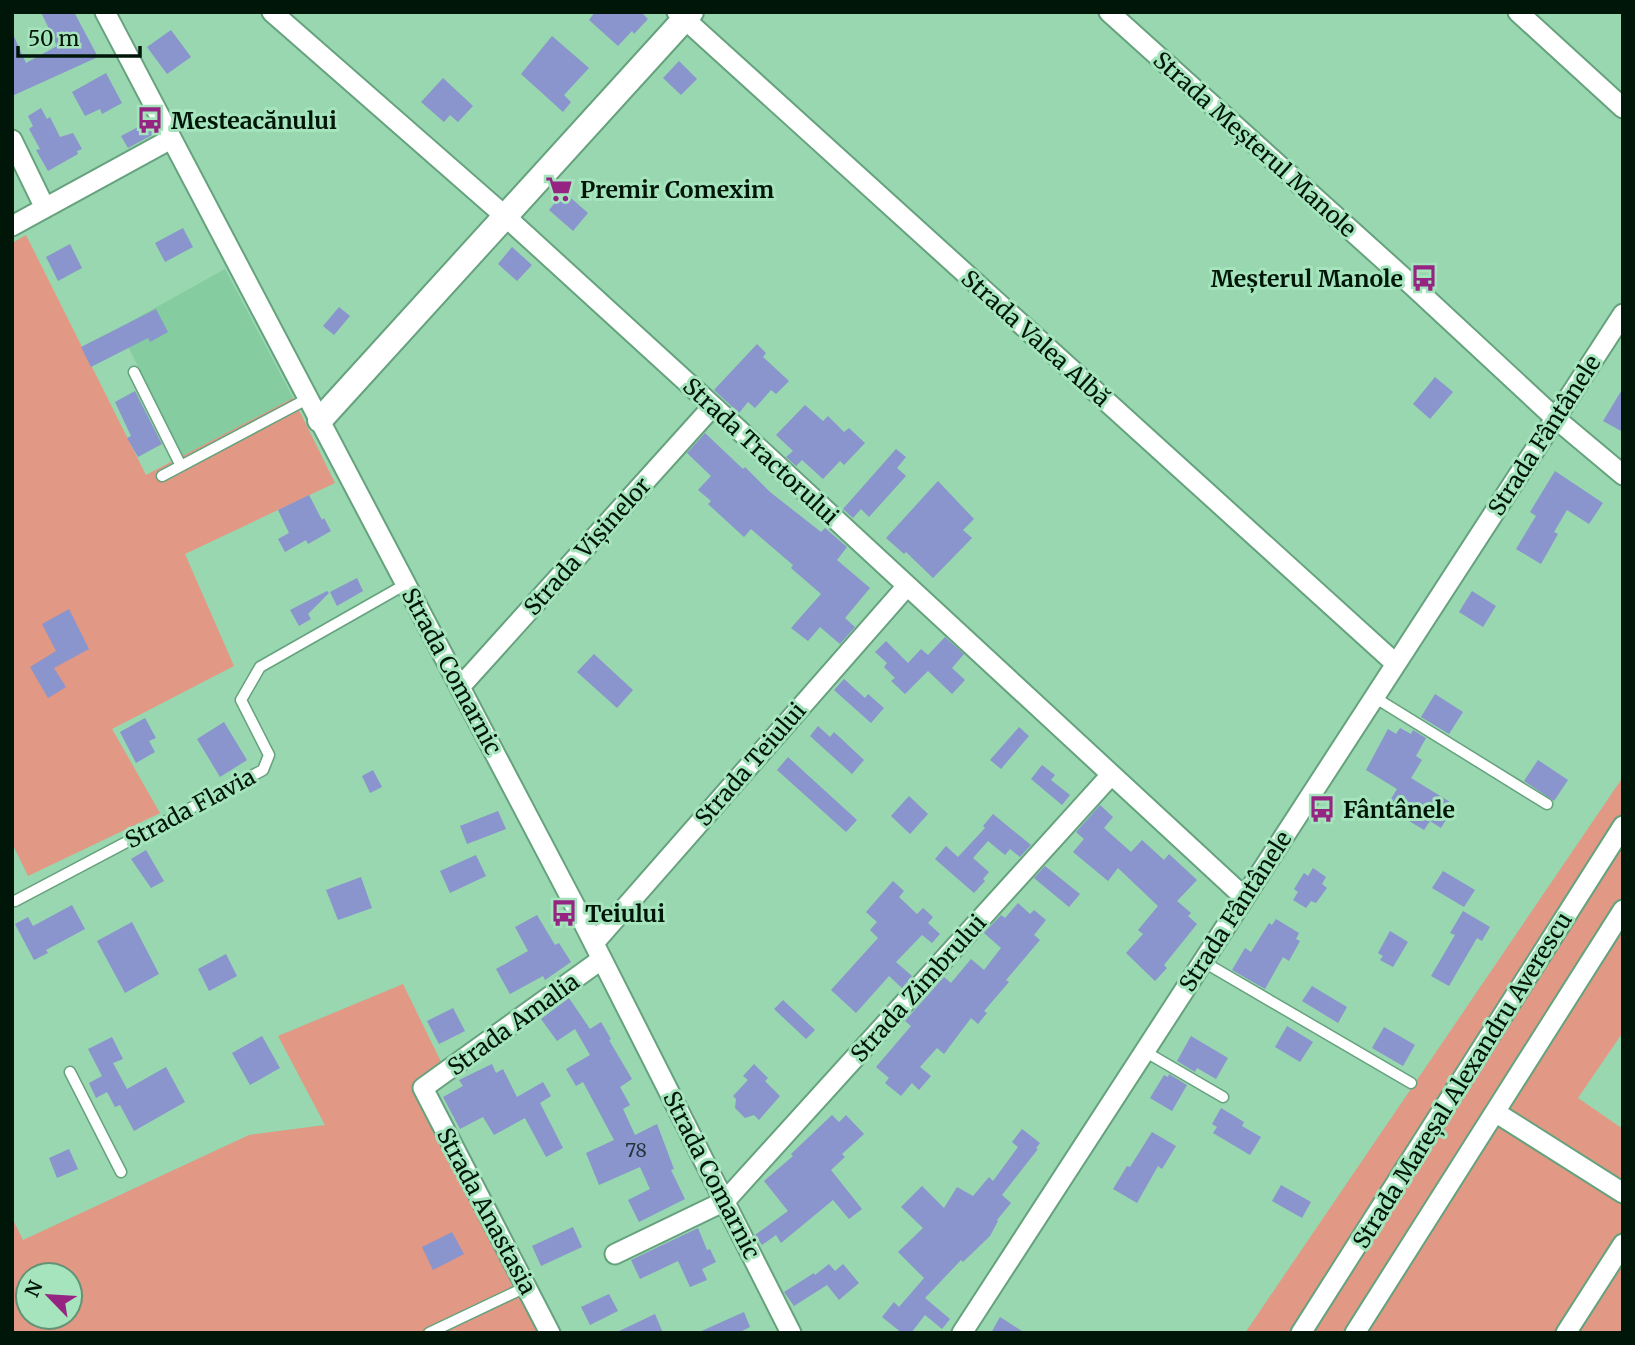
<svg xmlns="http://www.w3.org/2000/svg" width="1635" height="1345" viewBox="0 0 1635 1345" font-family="Merriweather,serif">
	<rect width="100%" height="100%" fill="#98d7af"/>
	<!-- built -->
	<path fill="#85cca1" d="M225,269L293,398L183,457L119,328Z"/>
	<!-- green -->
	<path fill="#e19884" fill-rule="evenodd" d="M26,235L146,475L293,398L335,483L185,554L234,666L112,729L160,813L28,876L12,843V243Z
		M1623,777V1032L1578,1098L1623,1129V1333H1245Z
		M403,984L443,1066L413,1084L543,1333H458L456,1330L450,1333H12V1218L23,1240L249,1135L325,1125L278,1036ZM28,1275H70V1317H28Z"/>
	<!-- building -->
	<path fill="#8a94cd" d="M41,12H74L98,57L12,96V32L26,63L57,46Z
		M595,12H641L648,19L634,34L632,31L618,46L589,20Z
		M171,30L191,57L167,74L147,47Z
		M552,36L589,68L564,95L571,102L563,112L521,74Z
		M679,61L697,79L681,95L663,78Z
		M106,73L122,103L102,114L100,109L85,116L72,92Z
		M443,78L473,106L458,122L450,115L444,122L421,102Z
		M41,108L47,119L50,117L60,137L73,133L82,149L77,151L78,154L48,171L36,150L40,149L29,129L33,126L28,116Z
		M142,125L143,128L149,125L154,134L128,148L121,136Z
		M564,192L588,213L573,231L549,210Z
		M183,228L193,247L165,262L155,243Z
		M70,244L82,268L58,281L46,257Z
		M512,247L532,265L517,281L498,264Z
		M339,307L350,316L334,335L323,326Z
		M156,309L168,332L150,342L148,338L91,367L81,347Z
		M757,344L766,353L763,357L789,381L776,394L771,390L755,408L748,402L739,413L714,390Z
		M1435,377L1453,392L1430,419L1413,404Z
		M1623,388V432L1603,421Z
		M135,391L162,444L138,457L127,438L131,436L115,402Z
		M805,405L823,421L828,416L844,432L849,428L865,443L844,465L840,461L823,479L802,460L796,466L786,457L793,451L776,435Z
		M705,433L743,469L745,467L770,492L821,532L825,528L847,547L837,560L870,588L845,618L855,627L840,644L820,627L808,641L791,628L821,594L791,568L793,565L751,529L744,537L708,504L711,501L698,490L711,476L687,453Z
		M896,449L906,457L897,468L906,476L869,517L861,509L853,518L843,509Z
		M1555,471L1603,503L1589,524L1567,510L1554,532L1558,534L1541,564L1516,549L1536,516L1530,512Z
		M938,481L974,519L963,530L972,538L933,578L906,552L904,554L886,538Z
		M309,495L322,520L324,518L331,531L308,544L306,540L285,552L278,539L289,533L278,510Z
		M357,578L363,591L337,606L330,592Z
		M327,591L329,593L308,614L311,619L299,626L290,610Z
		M1472,591L1496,606L1483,627L1459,612Z
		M69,609L89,649L54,668L66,687L48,698L30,667L56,651L42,624Z
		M945,637L964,654L952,668L965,680L952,694L928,671L905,694L891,681L895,678L884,667L887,663L875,652L886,641L908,663L921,649L928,655Z
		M594,654L633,690L617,708L577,672Z
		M844,679L865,698L868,694L884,708L871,723L834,690Z
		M1435,694L1463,712L1449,734L1421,717Z
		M145,718L156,738L149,741L155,752L136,763L120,732Z
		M224,722L247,760L220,777L197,739Z
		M818,726L830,737L834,732L864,760L852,774L810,736Z
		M1019,727L1029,736L1001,769L990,760Z
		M1400,728L1411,734L1413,730L1426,738L1416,756L1422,760L1411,778L1455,805L1441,828L1430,821L1424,830L1386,807L1397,789L1366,770L1388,729L1396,734Z
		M788,757L857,820L846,832L777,770Z
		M1538,760L1568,780L1554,801L1524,781Z
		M1042,765L1055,775L1051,780L1070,795L1062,805L1031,779Z
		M373,770L382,787L370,793L362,776Z
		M909,796L928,814L910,834L891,816Z
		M1100,805L1113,817L1104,828L1131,852L1142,840L1164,860L1169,854L1197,880L1177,901L1191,913L1188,916L1197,924L1164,965L1167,968L1155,981L1126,953L1143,934L1138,930L1158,906L1118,868L1108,881L1073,852L1084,839L1076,832Z
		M498,811L506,829L467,844L460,826Z
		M993,814L1031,845L1020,857L1010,849L1005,855L988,841L973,858L989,872L983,879L985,881L974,893L935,859L946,846L958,857L985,828L983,826Z
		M146,850L164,881L151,888L131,859Z
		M476,855L486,876L450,893L440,871Z
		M1045,866L1080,894L1069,907L1034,878Z
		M1313,868L1326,877L1322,884L1327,888L1316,903L1311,901L1306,908L1293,900L1298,892L1294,889L1304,873L1308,876Z
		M1443,871L1475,890L1464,907L1432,888Z
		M361,877L372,908L338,920L326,890Z
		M893,881L904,891L899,897L917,914L923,908L933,917L928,923L940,934L932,943L922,935L896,962L912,976L902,988L889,976L856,1013L831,990L878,938L870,930L877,922L866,912Z
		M1018,903L1030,914L1034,910L1046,920L1034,935L1040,940L1006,980L1009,982L984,1011L987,1013L978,1024L971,1018L944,1054L937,1048L920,1067L931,1076L919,1090L912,1083L901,1096L885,1083L889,1078L876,1067L911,1026L905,1021L944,977L951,983L971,959L984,970L1001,948L984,933L1001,915L1005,918Z
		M72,905L85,929L46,950L48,953L34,960L15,924L28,917L33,926Z
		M1463,911L1490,927L1482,941L1477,938L1449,986L1431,976L1455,935L1450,933Z
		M537,915L555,945L559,943L571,962L545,980L543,976L510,994L496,969L528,951L515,927Z
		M1276,919L1299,933L1296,939L1300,941L1289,961L1283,957L1265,989L1232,970L1245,948L1251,952L1269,923L1272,925Z
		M132,922L159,974L125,993L97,941Z
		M1390,931L1408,942L1393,967L1380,960L1383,956L1378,953Z
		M226,954L237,976L209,991L198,969Z
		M1312,986L1347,1007L1338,1023L1302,1001Z
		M569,998L590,1029L601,1022L611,1039L609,1040L632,1079L620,1087L630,1105L623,1109L635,1135L657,1124L674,1169L671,1170L685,1199L639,1222L628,1200L650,1189L640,1167L599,1185L586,1153L614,1140L583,1082L576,1086L566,1069L590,1055L575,1029L557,1041L541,1019Z
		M783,1000L815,1030L806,1039L774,1009Z
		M453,1008L465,1031L439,1044L427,1021Z
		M1287,1026L1313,1042L1300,1062L1275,1047Z
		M1384,1027L1415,1045L1403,1066L1372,1048Z
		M262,1036L280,1068L250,1085L232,1053Z
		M1191,1036L1228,1058L1216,1079L1197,1068L1195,1072L1177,1061Z
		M112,1037L123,1059L113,1063L127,1089L166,1067L185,1102L134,1131L120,1105L115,1107L107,1092L96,1098L89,1083L102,1076L88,1049Z
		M492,1064L496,1073L503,1069L517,1097L543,1082L551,1096L540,1103L563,1148L546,1157L525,1118L494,1135L483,1117L460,1129L443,1097L463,1086L459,1080Z
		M754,1064L768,1078L765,1081L780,1096L759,1120L754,1115L745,1118L735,1108L736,1099L733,1096L748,1080L743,1076Z
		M1169,1074L1187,1085L1172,1111L1150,1098L1164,1075L1168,1077Z
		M1221,1108L1244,1122L1242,1126L1261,1137L1250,1155L1213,1133L1217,1127L1212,1124Z
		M832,1115L839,1122L846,1115L864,1134L842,1154L845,1157L831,1170L862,1209L849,1219L833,1200L781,1243L776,1235L762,1245L755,1235L788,1211L764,1181L793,1156L791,1154Z
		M1022,1129L1040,1143L1036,1148L1038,1149L1002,1195L1011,1203L997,1220L998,1221L990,1236L963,1262L961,1260L925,1298L950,1319L942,1329L925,1315L911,1333H902L882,1317L894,1302L899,1307L924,1278L898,1252L923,1228L901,1207L922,1186L944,1208L957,1187L973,1196L989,1177L993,1181L1018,1147L1012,1142Z
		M1152,1132L1176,1146L1162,1169L1158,1166L1137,1203L1113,1189L1127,1166L1130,1167Z
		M69,1149L78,1169L57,1178L49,1158Z
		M1281,1185L1311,1202L1302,1218L1272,1201Z
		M573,1227L582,1247L541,1266L532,1246Z
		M698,1228L707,1250L710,1249L716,1262L702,1269L707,1280L690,1287L678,1261L640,1279L631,1260Z
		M452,1232L464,1254L433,1270L422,1247Z
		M829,1264L835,1271L843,1264L859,1283L839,1300L827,1285L794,1306L784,1292L814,1273L815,1275Z
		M609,1294L618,1311L590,1325L581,1307Z
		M744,1312L750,1327L738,1333H697Z
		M655,1314L663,1333H615Z
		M1000,1317L1025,1333H991Z"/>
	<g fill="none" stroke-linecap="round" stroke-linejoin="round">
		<defs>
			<path id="service" d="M134,372L181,466
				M162,476L309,398
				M1374,697L1547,804
				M15,901L263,770L269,755L241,700L260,667L406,584
				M1202,961L1411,1083
				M1144,1051L1223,1097
				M70,1072L121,1172
				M429,1333L526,1287"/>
			<path id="minor" d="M105,12L575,906L791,1333
				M272,12L506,217L713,406L1244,897
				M677,12L1395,663
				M1109,12L1415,288L1555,418L1623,475
				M1518,12L1623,108
				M12,140L45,208
				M12,226L171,139
				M460,687L713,406
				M594,943L907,586
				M1495,1112L1623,1193
				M615,1254L725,1201L1111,775
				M550,1333L423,1088L602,959
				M962,1333L1623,314
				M1301,1333L1623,826
				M1355,1333L1623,910
				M1566,1333L1623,1244"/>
			<path id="tertiary" d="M320,420L691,12"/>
		</defs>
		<!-- service casing -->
		<use href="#service" stroke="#65a27d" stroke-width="13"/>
		<!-- minor casing -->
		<use href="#minor" stroke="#65a27d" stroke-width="23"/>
		<!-- tertiary casing -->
		<use href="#tertiary" stroke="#65a27d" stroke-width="28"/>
		<!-- service -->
		<use href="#service" stroke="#fff" stroke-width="10"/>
		<!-- minor -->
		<use href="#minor" stroke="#fff" stroke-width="19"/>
		<!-- tertiary -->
		<use href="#tertiary" stroke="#fff" stroke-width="24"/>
	</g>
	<!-- icons -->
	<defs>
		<symbol id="bus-bare" viewBox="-9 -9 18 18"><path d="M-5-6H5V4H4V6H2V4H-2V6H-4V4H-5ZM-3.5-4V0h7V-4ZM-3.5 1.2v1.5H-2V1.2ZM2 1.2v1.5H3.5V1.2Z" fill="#962482" stroke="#a5e4bc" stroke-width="2.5" paint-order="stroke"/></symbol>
		<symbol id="supermarket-bare" viewBox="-9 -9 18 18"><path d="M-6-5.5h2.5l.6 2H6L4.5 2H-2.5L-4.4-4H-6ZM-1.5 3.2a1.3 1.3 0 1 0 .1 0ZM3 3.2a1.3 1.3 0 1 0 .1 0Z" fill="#962482" stroke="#a5e4bc" stroke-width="2.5" paint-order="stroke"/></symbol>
	</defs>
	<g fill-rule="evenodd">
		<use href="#bus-bare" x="131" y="101" width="38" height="38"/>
		<use href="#supermarket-bare" x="540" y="170" width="38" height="38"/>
		<use href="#bus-bare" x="1405" y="259" width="38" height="38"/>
		<use href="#bus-bare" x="1303" y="790" width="38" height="38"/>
		<use href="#bus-bare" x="545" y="894" width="38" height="38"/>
	</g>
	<g text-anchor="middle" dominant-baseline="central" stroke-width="6" stroke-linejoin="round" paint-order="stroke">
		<!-- number labels -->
		<g font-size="19" fill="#22363a">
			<text x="636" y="1150">78</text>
		</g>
		<!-- poi labels -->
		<g font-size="23" font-weight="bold" fill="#001609" stroke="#a5e4bc" text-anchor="start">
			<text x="171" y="120">Mesteacănului</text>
			<text x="580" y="189">Premir Comexim</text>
			<text x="1403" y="278" text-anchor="end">Meșterul Manole</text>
			<text x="1343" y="809">Fântânele</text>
			<text x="585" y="913">Teiului</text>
		</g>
		<!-- street labels -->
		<g font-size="23" fill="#001609" stroke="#a5e4bc">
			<text transform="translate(1255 144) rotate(42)">Strada Meșterul Manole</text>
			<text transform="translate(1036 338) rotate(42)">Strada Valea Albă</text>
			<text transform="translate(1544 435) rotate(-57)">Strada Fântânele</text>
			<text transform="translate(761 451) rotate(43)">Strada Tractorului</text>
			<text transform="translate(587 546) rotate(-48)">Strada Vișinelor</text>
			<text transform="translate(452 671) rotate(62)">Strada Comarnic</text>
			<text transform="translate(750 764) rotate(-49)">Strada Teiului</text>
			<text transform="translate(190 808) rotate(-28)">Strada Flavia</text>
			<text transform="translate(1235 911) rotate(-57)">Strada Fântânele</text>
			<text transform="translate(918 988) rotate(-48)">Strada Zimbrului</text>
			<text transform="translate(513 1024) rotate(-36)">Strada Amalia</text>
			<text transform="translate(1462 1080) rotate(-58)">Strada Mareșal Alexandru Averescu</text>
			<text transform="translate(712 1175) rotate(63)">Strada Comarnic</text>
			<text transform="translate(487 1211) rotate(62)">Strada Anastasia</text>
		</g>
	</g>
	<!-- border -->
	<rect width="1635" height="1345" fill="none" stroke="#001609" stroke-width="28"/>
	<!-- north arrow -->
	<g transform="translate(49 1296) rotate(295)"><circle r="33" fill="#a5e4bc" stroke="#639274" stroke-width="2"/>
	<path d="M0-5L12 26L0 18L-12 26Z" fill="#962482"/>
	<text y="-10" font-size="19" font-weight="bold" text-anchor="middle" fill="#001609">N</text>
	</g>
	<!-- scale -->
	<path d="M18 46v10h122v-10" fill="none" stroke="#001609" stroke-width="3.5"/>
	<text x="28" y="46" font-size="21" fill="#001609" stroke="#a5e4bc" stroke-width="5" paint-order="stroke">50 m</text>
</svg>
